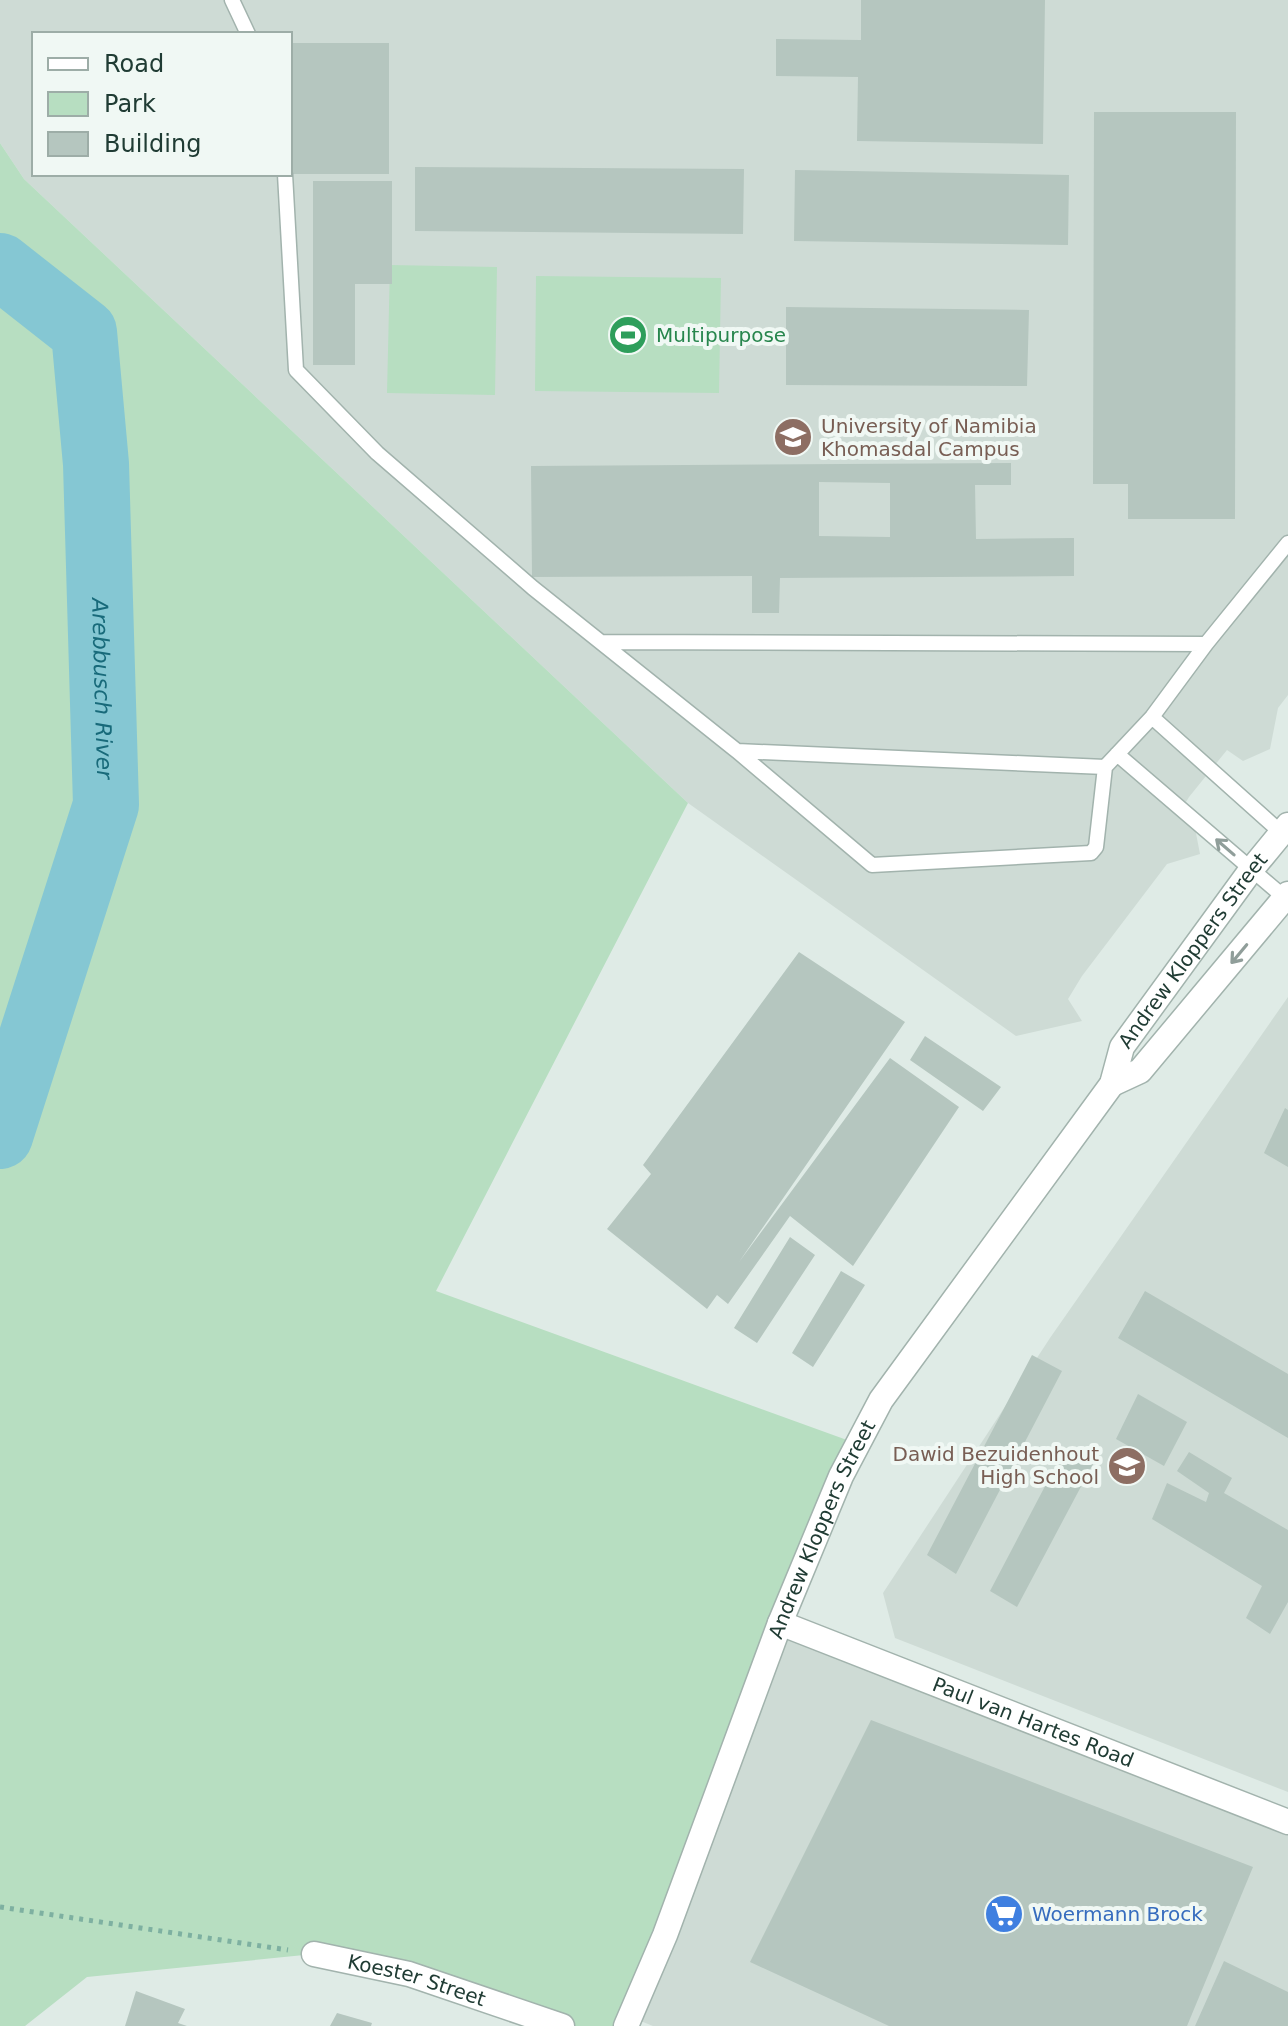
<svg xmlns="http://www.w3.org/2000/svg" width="1288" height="2026" viewBox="0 0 1288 2026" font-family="'DejaVu Sans',sans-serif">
	<rect width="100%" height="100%" fill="#dfebe6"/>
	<!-- built -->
	<path fill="#cedbd5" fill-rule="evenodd" d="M0,0H1288V695L1278,708L1270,749L1243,761L1227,750L1189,797L1178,815L1194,823L1200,854L1167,864L1082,976L1068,999L1082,1021L1016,1036L688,803L24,179L0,143ZM34,34H290V174H34Z
		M1288,997V1792L895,1638L883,1593L1050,1338Z
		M780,1623L1288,1822V2026H653L628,2016Z"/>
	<!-- green -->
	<path fill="#b7dec1" d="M0,143L24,179L688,803L436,1291L858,1444L624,2026H562L314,1954L87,1977L25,2026H0Z
		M390,265L497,267L495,395L387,393Z
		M536,276L721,278L719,393L535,391Z"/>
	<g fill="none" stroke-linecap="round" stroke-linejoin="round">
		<!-- river -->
		<path stroke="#85c7d3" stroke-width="66" id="s1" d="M0,266L84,332L96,464L106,805L0,1136"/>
	</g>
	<!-- building -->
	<path fill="#b5c6bf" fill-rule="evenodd" d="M861,0H1045L1043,144L857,141L858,77L776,76V39L861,40Z
		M290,43H389V174H290Z
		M1094,112H1236L1235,519H1128V484H1093Z
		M415,167L744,169L743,234L415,231Z
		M795,170L1069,175L1068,245L794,241Z
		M313,181H392V284H355V365H313Z
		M786,307L1029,310L1027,386L786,385Z
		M1011,463V485H975L976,539L1074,538V576L780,578L779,613H752V576L532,577L531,466ZM819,482L890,483V537L819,536Z
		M799,952L905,1022L739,1262L890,1058L959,1107L853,1266L790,1216L728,1304L717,1295L707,1309L607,1229L651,1174L643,1165Z
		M925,1036L1001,1087L983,1111L910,1060Z
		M1285,1108L1288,1110V1167L1264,1153Z
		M790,1237L815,1255L757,1343L734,1328Z
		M841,1271L865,1285L813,1367L792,1353Z
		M1145,1291L1288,1374V1438L1118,1338Z
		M1032,1355L1062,1371L956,1574L927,1555Z
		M1138,1394L1187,1422L1164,1466L1116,1439Z
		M1064,1450L1093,1464L1017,1607L990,1591Z
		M1189,1452L1232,1478L1224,1493L1288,1530V1602L1270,1634L1246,1618L1262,1586L1152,1519L1167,1483L1206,1502L1209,1493L1177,1471Z
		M871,1720L1253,1867L1187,2026H889L750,1962Z
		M1224,1961L1288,1992V2026H1195Z
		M136,1991L185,2009L178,2023L187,2026H125Z
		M337,2013L372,2023L371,2026H330Z"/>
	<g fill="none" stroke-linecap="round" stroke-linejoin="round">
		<defs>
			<path id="service" d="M232,0L248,34
				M285,174L296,370L377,453L533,588L737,751L872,865L1091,853L1096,847L1105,767L1152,717L1206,644L1288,543
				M601,642L1206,644
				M1152,717L1286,837
				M737,751L1105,767
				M1117,754L1285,898"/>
			<g id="minor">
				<path id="s2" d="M780,1623L1288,1822"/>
				<path id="s3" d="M314,1954L409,1974L562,2026"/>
			</g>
			<g id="tertiary">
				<path d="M1112,1084L1140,1071L1288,894"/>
				<path id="s4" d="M626,2026L665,1935L780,1623L841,1476L881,1400L1112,1084L1122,1047L1251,870L1288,825"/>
			</g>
		</defs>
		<!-- service casing -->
		<use href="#service" stroke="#a2b3ad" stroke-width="17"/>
		<!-- minor casing -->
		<use href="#minor" stroke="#a2b3ad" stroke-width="27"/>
		<!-- tertiary casing -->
		<use href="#tertiary" stroke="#a2b3ad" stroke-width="27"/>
		<!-- path -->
		<path stroke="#7eb0a1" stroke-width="5" stroke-dasharray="4 6" stroke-linecap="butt" d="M0,1907L288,1950"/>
		<!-- service -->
		<use href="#service" stroke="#fff" stroke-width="14"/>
		<!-- minor -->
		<use href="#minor" stroke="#fff" stroke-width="24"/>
		<!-- tertiary -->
		<use href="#tertiary" stroke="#fff" stroke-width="24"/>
	</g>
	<!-- one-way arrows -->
	<defs><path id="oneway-shaft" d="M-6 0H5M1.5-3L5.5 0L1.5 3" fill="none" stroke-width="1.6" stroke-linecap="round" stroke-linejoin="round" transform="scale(2)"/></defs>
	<g stroke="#909e9a">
		<use href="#oneway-shaft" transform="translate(1225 847) rotate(-139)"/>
		<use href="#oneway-shaft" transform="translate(1239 954) rotate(130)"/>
	</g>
	<!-- icons -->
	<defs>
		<symbol id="stadium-disc" viewBox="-11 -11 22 22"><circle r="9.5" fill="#2e9e5b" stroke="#f0f8f4"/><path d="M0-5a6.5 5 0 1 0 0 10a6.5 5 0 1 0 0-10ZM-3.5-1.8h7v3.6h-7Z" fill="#fff"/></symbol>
		<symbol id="university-disc" viewBox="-11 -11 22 22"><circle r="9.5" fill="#8d6e63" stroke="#f0f8f4"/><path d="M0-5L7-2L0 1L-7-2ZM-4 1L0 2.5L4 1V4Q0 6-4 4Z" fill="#fff"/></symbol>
		<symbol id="school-disc" viewBox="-11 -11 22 22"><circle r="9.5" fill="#8d6e63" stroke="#f0f8f4"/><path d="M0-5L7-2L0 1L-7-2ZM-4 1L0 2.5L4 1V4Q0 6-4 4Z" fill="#fff"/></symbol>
		<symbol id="supermarket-disc" viewBox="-11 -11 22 22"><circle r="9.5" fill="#3f7fe0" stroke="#f0f8f4"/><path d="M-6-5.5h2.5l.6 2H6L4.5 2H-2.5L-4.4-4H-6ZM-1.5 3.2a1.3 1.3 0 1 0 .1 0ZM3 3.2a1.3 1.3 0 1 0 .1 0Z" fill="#fff"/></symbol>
	</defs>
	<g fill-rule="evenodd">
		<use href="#stadium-disc" x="606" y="313" width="44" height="44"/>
		<use href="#university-disc" x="771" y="415" width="44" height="44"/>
		<use href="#school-disc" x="1105" y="1444" width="44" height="44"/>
		<use href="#supermarket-disc" x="982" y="1892" width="44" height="44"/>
	</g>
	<g text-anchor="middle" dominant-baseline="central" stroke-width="8" stroke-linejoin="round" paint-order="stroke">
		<!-- leisure labels -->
		<g font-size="20" fill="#27864d" stroke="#f0f8f4" text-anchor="start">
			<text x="656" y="335">Multipurpose</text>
		</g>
		<!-- education labels -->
		<g font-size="20" fill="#785e54" stroke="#f0f8f4" text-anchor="start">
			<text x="821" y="426">University of Namibia<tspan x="821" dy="23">Khomasdal Campus</tspan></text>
			<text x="1099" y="1454" text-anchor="end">Dawid Bezuidenhout<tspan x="1099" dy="23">High School</tspan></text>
		</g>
		<!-- street labels -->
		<g font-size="20" fill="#203c34" stroke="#f0f8f4">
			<text stroke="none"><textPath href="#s4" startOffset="1226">Andrew Kloppers Street</textPath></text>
			<text stroke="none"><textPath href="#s4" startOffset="534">Andrew Kloppers Street</textPath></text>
			<text stroke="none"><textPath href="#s2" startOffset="272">Paul van Hartes Road</textPath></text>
			<text stroke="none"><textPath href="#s3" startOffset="106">Koester Street</textPath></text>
		</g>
		<!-- shop labels -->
		<g font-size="20" fill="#366cbe" stroke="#f0f8f4" text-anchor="start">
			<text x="1032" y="1914">Woermann Brock</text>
		</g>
		<!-- water labels -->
		<g font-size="22" font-style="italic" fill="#186a7a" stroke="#f0f8f4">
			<text stroke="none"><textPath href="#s1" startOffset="464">Arebbusch River</textPath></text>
		</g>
	</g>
	<!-- legend -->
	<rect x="32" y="32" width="260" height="144" fill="#f0f8f4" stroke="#9dada7" stroke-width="2"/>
	<rect x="48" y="58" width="40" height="12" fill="#ffffff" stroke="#9dada7" stroke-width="2"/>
	<text x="104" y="72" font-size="24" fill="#203c34">Road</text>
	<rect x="48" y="92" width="40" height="24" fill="#b7dec1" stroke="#9dada7" stroke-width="2"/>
	<text x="104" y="112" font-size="24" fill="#203c34">Park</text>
	<rect x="48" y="132" width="40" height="24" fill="#b5c6bf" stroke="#9dada7" stroke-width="2"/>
	<text x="104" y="152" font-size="24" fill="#203c34">Building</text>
</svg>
